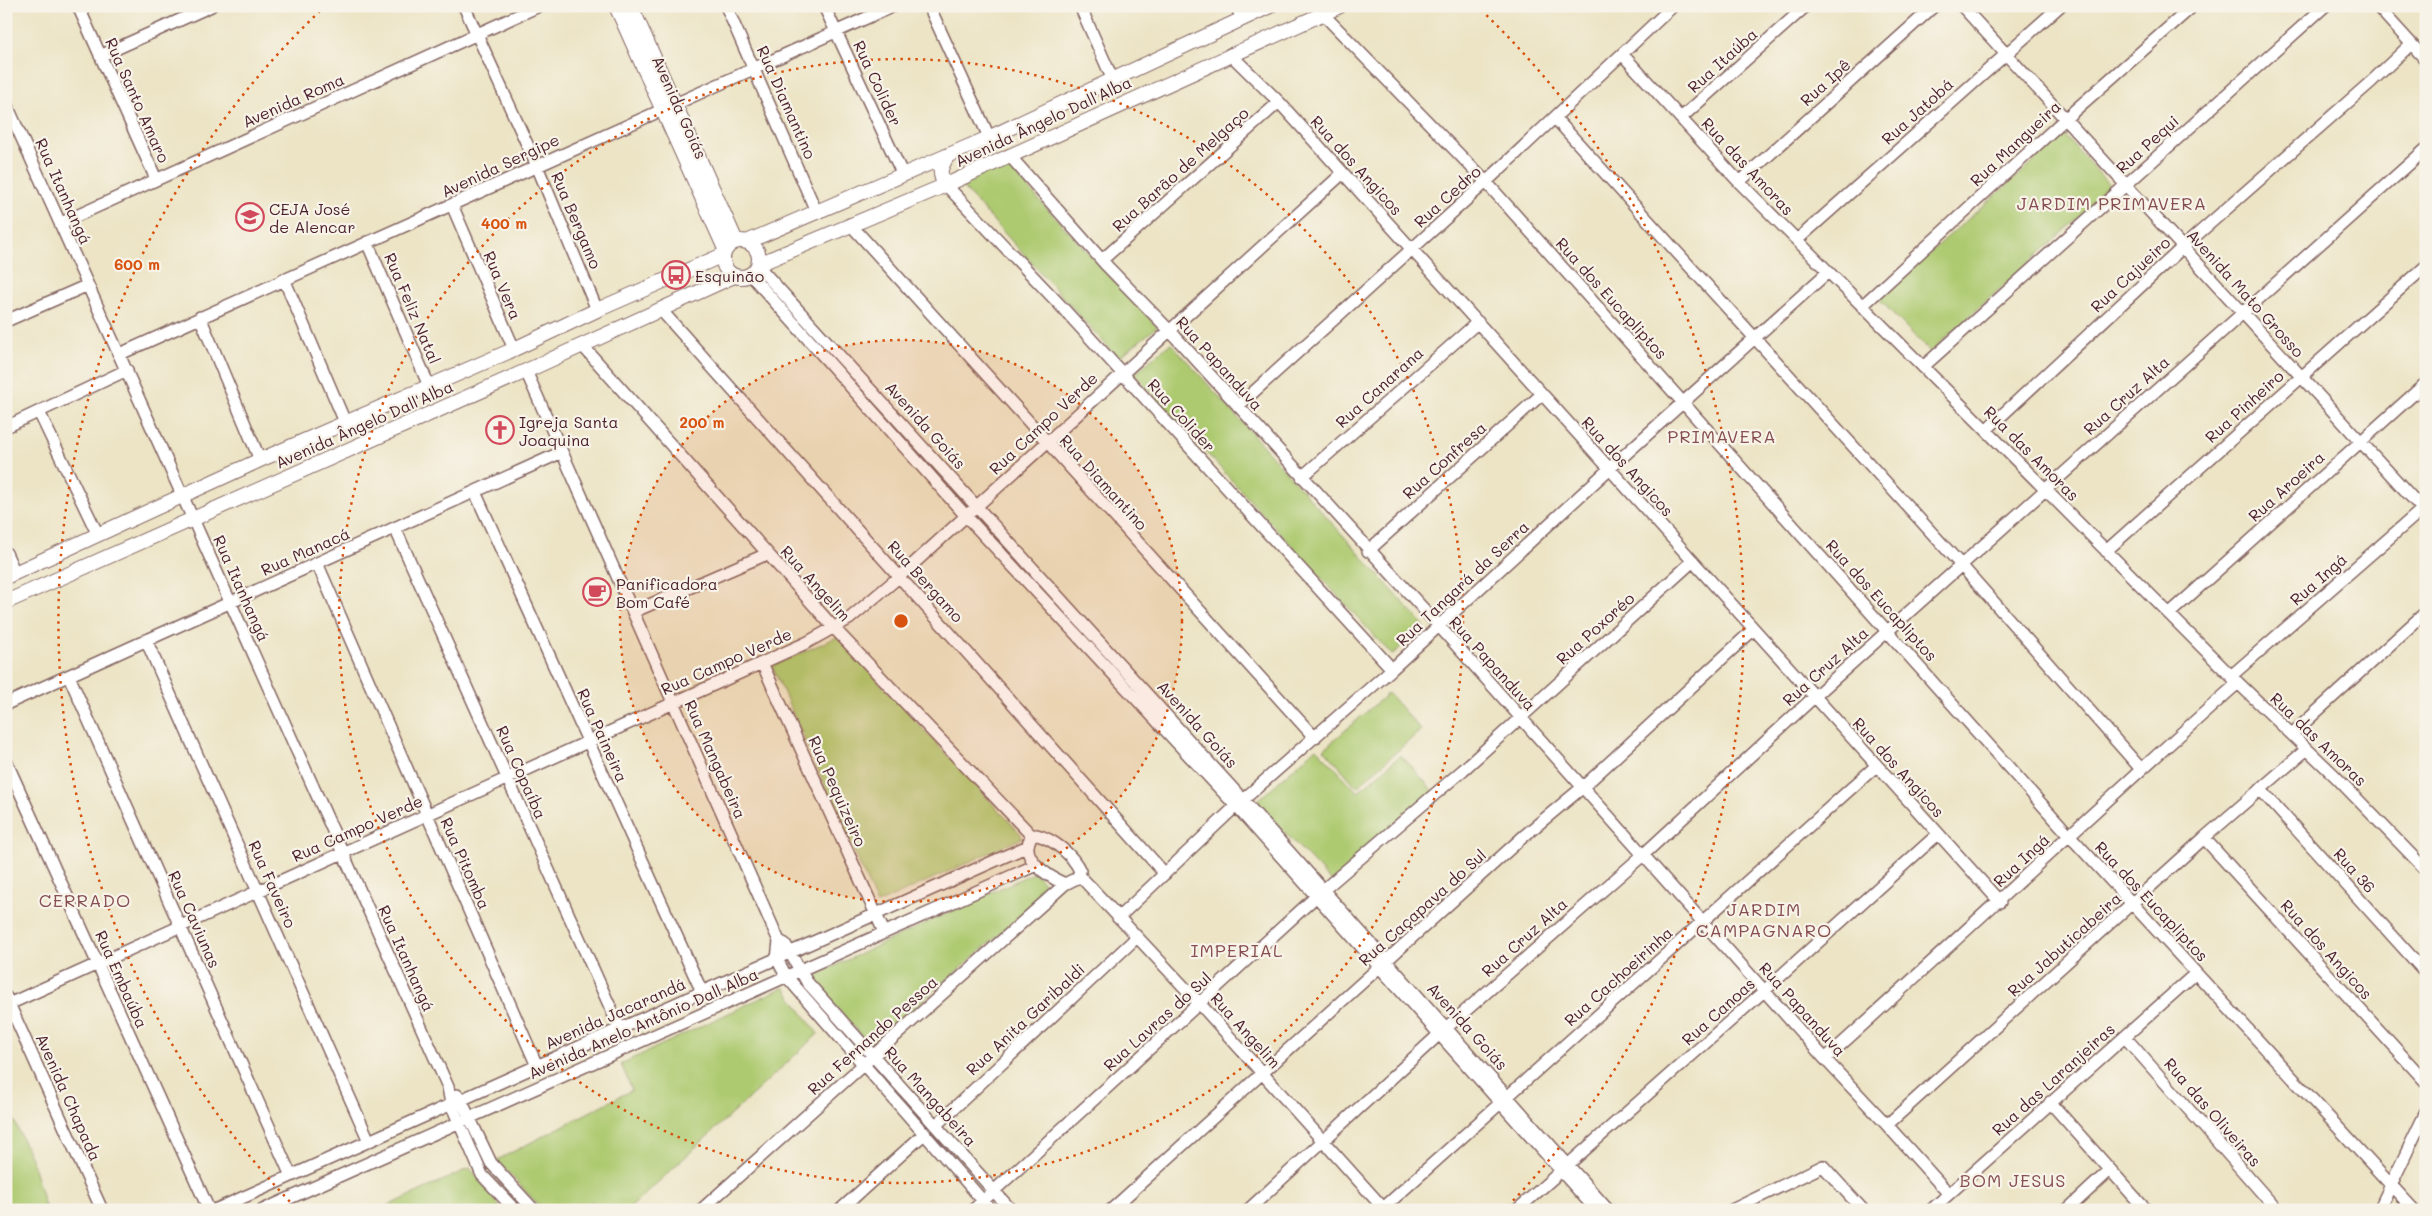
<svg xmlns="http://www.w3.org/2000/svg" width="2432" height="1216" viewBox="0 0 2432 1216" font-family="Mali,sans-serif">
	<rect width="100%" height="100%" fill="#f7f3e8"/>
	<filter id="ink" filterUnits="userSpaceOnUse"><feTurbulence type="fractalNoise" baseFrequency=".02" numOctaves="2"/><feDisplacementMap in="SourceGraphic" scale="10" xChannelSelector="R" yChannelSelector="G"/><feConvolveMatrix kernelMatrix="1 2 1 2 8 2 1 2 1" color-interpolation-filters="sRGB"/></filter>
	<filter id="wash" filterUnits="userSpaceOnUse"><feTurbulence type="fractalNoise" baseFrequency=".0096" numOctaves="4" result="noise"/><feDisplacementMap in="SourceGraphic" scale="20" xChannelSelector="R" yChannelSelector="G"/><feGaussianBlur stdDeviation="1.12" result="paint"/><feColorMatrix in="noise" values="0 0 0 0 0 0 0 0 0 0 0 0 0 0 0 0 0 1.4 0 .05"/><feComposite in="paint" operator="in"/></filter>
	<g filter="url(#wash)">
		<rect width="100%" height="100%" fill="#ece4c5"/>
		<!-- green -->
		<path fill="#aeca71" stroke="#7c744e" d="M2064,135L2112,188L1930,352L1878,298Z
			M1004,162L1157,327L1118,358L958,182Z
			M1171,343L1424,626L1392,655L1134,374Z
			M837,637L1020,833L1022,838L877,904L772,666Z
			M1388,693L1421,730L1357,787L1324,749Z
			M1316,748L1358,792L1401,755L1434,792L1332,882L1256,802Z
			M1033,873C1043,878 1046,885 1044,896L870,1046L811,977Z
			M784,987L818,1034L628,1210H599L592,1201L582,1210H543L497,1160L632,1090L621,1064Z
			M6,1102L32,1161L46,1210H6Z
			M470,1168L500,1206L495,1210H379Z"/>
	</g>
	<g filter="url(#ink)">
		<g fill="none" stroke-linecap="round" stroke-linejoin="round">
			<defs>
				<path id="minor" d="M78,6L156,179
					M464,6L537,166L597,310
					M726,6L816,211
					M824,6L902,173
					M929,6L989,137
					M1080,6L1112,78
					M1236,6L1242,18
					M1962,6L2426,513
					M2377,6L2426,60
					M1323,14L1486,182L2070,836L2414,1210
					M1230,54L1279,102L2000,902
					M1622,54L1739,182L2231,676L2335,776L2426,870
					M100,56L211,6
					M6,103L448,1087L451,1104L482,1175L515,1210
					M1555,118L1961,565L2141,769
					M1681,118L1806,6
					M1009,155L1107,266L1170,331L1439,626L1825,1059L1887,1125L1949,1194
					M1739,182L1934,6
					M946,185L1060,305L1392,669
					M452,205L514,349
					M61,223L539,6
					M850,224L1315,738
					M1797,240L2060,6
					M367,242L429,386
					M1102,260L1279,102
					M758,266L1243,800L1608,1210
					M750,274L966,516L1236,806L1596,1210
					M284,279L345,422
					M1862,306L2065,119L2193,6
					M661,310L1165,874
					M200,317L260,460
					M6,321L88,285
					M582,345L834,628L1032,836
					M120,354L893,6
					M1923,367L2325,6
					M526,371L779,941
					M1238,406L1486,182L1673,6
					M39,412L98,535
					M6,427L127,370
					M1986,430L2183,247L2372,81L2411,44
					M1302,477L1478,322
					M475,492L702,992
					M395,528L620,1029
					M1368,551L1542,394
					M2106,551L2426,266
					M6,553L15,573
					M317,563L537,1066
					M633,612L767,554
					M2169,614L2426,383
					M146,640L369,1141
					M762,663L884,932
					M69,676L291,1176
					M2231,676L2426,506
					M6,704L562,452
					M2292,734L2426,612
					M6,761L209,1210
					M2260,789L2426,973
					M1037,835C1053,839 1073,855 1080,871L1077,878L1065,884C1049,877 1016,857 1032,836Z
					M2204,838L2426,1082
					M1080,876L1200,1004L1385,1210
					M1118,918L1236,806L1392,669L1609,469L1828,272
					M779,941L785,944L807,982L1011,1210
					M779,941L777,959L786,976L991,1210
					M6,997L102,1210
					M9,1004L806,643L849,619L900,576L1343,173
					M2125,1037L2277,1210
					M1825,1059C1963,935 2098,806 2238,683
					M457,1095L461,1100L491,1163L534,1210
					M2050,1102L2146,1210
					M936,1125L1136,938
					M1887,1125L2204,838L2307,749
					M215,1210L1028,846
					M263,1210L1036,865
					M701,1210L1065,884
					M840,1210L925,1133
					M973,1210L1322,891L1463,770L1693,561
					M1111,1210L1524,836L1583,787L1754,629
					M1248,1210L1446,1028L1643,855L1814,697L2426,149
					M1381,1210L1876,766
					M1517,1210L1764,991L1938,834
					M1732,1210L1823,1166L1863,1210
					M1931,1210L2196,973
					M2067,1210L2110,1170
					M2379,1210L2426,1112"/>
				<path id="major" d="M616,6L725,249
					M631,6L736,241
					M946,185C937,173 941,167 948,155
					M723 259a18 18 0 1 1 36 0a18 18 0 1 1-36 0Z
					M749,241L986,139L1270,6
					M759,264L946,185L1340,6
					M6,577L260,460L508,352L597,310L723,255
					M6,602L526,371L734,276"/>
			</defs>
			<!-- minor casing -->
			<use href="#minor" stroke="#836461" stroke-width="14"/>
			<!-- major casing -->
			<use href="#major" stroke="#836461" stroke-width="16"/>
			<!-- minor -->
			<use href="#minor" stroke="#fff" stroke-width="11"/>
			<!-- major -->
			<use href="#major" stroke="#fff" stroke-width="14"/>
		</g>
	</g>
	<!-- distance rings -->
	<circle cx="901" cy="621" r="281" fill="#d8530f" fill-opacity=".12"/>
	<g fill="none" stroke="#d8530f" stroke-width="2.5" stroke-dasharray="2.5 5">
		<circle cx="901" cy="621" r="281"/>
		<circle cx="901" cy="621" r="562"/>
		<path d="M295 1207A843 843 0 0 1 321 10M1481 10A843 843 0 0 1 1507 1207"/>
	</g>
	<!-- icons -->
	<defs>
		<symbol id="school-ring" viewBox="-11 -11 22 22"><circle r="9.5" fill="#f7f3e8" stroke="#d1495b" stroke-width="1.5"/><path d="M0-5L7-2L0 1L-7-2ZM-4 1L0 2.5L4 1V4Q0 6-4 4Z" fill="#d1495b"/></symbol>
		<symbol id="bus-ring" viewBox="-11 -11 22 22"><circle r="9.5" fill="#f7f3e8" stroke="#d1495b" stroke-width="1.5"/><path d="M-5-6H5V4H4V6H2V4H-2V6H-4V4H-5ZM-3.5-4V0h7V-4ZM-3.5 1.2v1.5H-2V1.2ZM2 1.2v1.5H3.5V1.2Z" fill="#d1495b"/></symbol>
		<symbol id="church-ring" viewBox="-11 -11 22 22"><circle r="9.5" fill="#f7f3e8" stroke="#d1495b" stroke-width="1.5"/><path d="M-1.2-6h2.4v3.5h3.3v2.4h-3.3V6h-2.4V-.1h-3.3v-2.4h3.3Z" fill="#d1495b"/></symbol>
		<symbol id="cafe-ring" viewBox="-11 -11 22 22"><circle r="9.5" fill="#f7f3e8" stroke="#d1495b" stroke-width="1.5"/><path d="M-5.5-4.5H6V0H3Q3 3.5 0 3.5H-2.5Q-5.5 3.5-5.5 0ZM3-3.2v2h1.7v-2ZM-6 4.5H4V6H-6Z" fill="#d1495b"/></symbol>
	</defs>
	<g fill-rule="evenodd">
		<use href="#school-ring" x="234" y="201" width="32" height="32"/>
		<use href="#bus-ring" x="660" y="259" width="32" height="32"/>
		<use href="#church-ring" x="484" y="414" width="32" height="32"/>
		<use href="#cafe-ring" x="581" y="576" width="32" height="32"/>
	</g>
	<g text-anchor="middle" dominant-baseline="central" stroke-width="4.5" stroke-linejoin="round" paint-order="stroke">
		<!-- street labels -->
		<g font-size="16" fill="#4a1f2b" stroke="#f7f3e8">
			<text transform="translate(1722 60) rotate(-42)">Rua Itaúba</text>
			<text transform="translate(1825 82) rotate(-42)">Rua Ipê</text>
			<text transform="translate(878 83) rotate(65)">Rua Colider</text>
			<text transform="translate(138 100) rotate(66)">Rua Santo Amaro</text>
			<text transform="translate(293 100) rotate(-24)">Avenida Roma</text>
			<text transform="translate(787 102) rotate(66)">Rua Diamantino</text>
			<text transform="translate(680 107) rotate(66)">Avenida Goiás</text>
			<text transform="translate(1917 111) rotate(-42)">Rua Jatobá</text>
			<text transform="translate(1043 121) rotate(-25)">Avenida Ângelo Dall'Alba</text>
			<text transform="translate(2015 143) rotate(-43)">Rua Mangueira</text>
			<text transform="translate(2147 144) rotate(-42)">Rua Pequi</text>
			<text transform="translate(500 165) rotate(-25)">Avenida Sergipe</text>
			<text transform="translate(1357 165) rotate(48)">Rua dos Angicos</text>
			<text transform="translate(1748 166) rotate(47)">Rua das Amoras</text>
			<text transform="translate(1180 169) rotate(-42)">Rua Barão de Melgaço</text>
			<text transform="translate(64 191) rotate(66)">Rua Itanhangá</text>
			<text transform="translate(1447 196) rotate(-42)">Rua Cedro</text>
			<text transform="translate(577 220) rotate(67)">Rua Bergamo</text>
			<text transform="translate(2130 274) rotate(-43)">Rua Cajueiro</text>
			<text transform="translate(503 285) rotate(67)">Rua Vera</text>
			<text transform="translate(2246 293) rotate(48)">Avenida Mato Grosso</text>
			<text transform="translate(1612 298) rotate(48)">Rua dos Eucapliptos</text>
			<text transform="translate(413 308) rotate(67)">Rua Feliz Natal</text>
			<text transform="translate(1220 363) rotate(48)">Rua Papanduva</text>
			<text transform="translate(1379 387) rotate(-42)">Rua Canarana</text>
			<text transform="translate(2126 395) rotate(-42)">Rua Cruz Alta</text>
			<text transform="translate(2244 406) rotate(-42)">Rua Pinheiro</text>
			<text transform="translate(1182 415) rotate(48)">Rua Colider</text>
			<text transform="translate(1043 423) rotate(-43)">Rua Campo Verde</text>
			<text transform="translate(364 424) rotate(-24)">Avenida Ângelo Dall'Alba</text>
			<text transform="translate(926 425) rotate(48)">Avenida Goiás</text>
			<text transform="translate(2032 453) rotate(45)">Rua das Amoras</text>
			<text transform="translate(1444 460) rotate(-42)">Rua Confresa</text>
			<text transform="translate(1628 466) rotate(48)">Rua dos Angicos</text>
			<text transform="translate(1104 482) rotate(48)">Rua Diamantino</text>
			<text transform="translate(2286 486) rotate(-42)">Rua Aroeira</text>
			<text transform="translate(305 551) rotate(-24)">Rua Manacá</text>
			<text transform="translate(2318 579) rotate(-41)">Rua Ingá</text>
			<text transform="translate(926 581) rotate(48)">Rua Bergamo</text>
			<text transform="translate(816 583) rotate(48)">Rua Angelim</text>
			<text transform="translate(1462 583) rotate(-43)">Rua Tangará da Serra</text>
			<text transform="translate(242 588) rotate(66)">Rua Itanhangá</text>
			<text transform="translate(1882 600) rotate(48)">Rua dos Eucapliptos</text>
			<text transform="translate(1595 628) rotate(-42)">Rua Poxoréo</text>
			<text transform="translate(726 661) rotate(-24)">Rua Campo Verde</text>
			<text transform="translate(1493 663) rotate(48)">Rua Papanduva</text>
			<text transform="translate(1825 666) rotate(-42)">Rua Cruz Alta</text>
			<text transform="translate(1198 724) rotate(48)">Avenida Goiás</text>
			<text transform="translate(603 735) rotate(66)">Rua Paineira</text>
			<text transform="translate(2319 739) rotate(44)">Rua das Amoras</text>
			<text transform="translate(716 759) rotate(66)">Rua Mangabeira</text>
			<text transform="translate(1899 767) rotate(48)">Rua dos Angicos</text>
			<text transform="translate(522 772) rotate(66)">Rua Copaíba</text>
			<text transform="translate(838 791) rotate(66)">Rua Pequizeiro</text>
			<text transform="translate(357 828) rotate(-24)">Rua Campo Verde</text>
			<text transform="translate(2021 860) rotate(-43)">Rua Ingá</text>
			<text transform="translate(466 863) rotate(66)">Rua Pitomba</text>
			<text transform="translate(2355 870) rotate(48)">Rua 36</text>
			<text transform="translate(273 884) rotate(66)">Rua Faveiro</text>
			<text transform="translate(2152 901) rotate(47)">Rua dos Eucapliptos</text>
			<text transform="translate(1422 907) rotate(-42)">Rua Caçapava do Sul</text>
			<text transform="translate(195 919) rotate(66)">Rua Caviunas</text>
			<text transform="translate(1524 937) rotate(-42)">Rua Cruz Alta</text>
			<text transform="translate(2064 944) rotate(-42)">Rua Jabuticabeira</text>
			<text transform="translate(2327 949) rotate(48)">Rua dos Angicos</text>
			<text transform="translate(407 958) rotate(66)">Rua Itanhangá</text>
			<text transform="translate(1618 976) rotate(-42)">Rua Cachoeirinha</text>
			<text transform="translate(122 979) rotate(66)">Rua Embaúba</text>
			<text transform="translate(1803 1009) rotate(48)">Rua Papanduva</text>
			<text transform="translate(1718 1011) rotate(-42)">Rua Canoas</text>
			<text transform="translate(615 1013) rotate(-24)">Avenida Jacarandá</text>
			<text transform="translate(1025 1019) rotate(-43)">Rua Anita Garibaldi</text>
			<text transform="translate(1157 1021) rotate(-42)">Rua Lavras do Sul</text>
			<text transform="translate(643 1023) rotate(-24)">Avenida Anelo Antônio Dall Alba</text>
			<text transform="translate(1468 1026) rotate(48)">Avenida Goiás</text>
			<text transform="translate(1246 1030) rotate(48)">Rua Angelim</text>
			<text transform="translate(872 1035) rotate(-42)">Rua Fernando Pessoa</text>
			<text transform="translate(2053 1079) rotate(-42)">Rua das Laranjeiras</text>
			<text transform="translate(931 1096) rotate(48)">Rua Mangabeira</text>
			<text transform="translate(69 1097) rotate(66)">Avenida Chapada</text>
			<text transform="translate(2213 1112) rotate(49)">Rua das Oliveiras</text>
		</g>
		<!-- poi labels -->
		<g font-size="16" fill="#4a1f2b" stroke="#f7f3e8" text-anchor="start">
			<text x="269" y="208">CEJA José<tspan x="269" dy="18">de Alencar</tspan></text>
			<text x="695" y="275">Esquinão</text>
			<text x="519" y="421">Igreja Santa<tspan x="519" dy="18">Joaquina</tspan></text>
			<text x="616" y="583">Panificadora<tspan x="616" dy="18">Bom Café</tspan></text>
		</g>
		<!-- neighbourhood labels -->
		<g font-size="18" letter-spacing="1" fill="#874f51" stroke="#f7f3e8">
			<text x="2112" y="203">JARDIM PRIMAVERA</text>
			<text x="1722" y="436">PRIMAVERA</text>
			<text x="85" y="900">CERRADO</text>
			<text x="1764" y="909">JARDIM<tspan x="1764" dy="21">CAMPAGNARO</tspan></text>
			<text x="1237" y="950">IMPERIAL</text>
			<text x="2013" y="1180">BOM JESUS</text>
		</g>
	</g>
	<circle cx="901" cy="621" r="8" fill="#d8530f" stroke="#f7f3e8" stroke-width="2.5"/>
	<g font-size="15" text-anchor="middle" font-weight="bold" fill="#d8530f" stroke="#f7f3e8" stroke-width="4.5" stroke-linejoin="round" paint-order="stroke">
		<text x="504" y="229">400 m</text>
		<text x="137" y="270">600 m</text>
		<text x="702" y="428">200 m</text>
	</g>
	<!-- margin -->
	<rect width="2432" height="1216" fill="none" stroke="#f7f3e8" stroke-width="25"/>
</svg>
